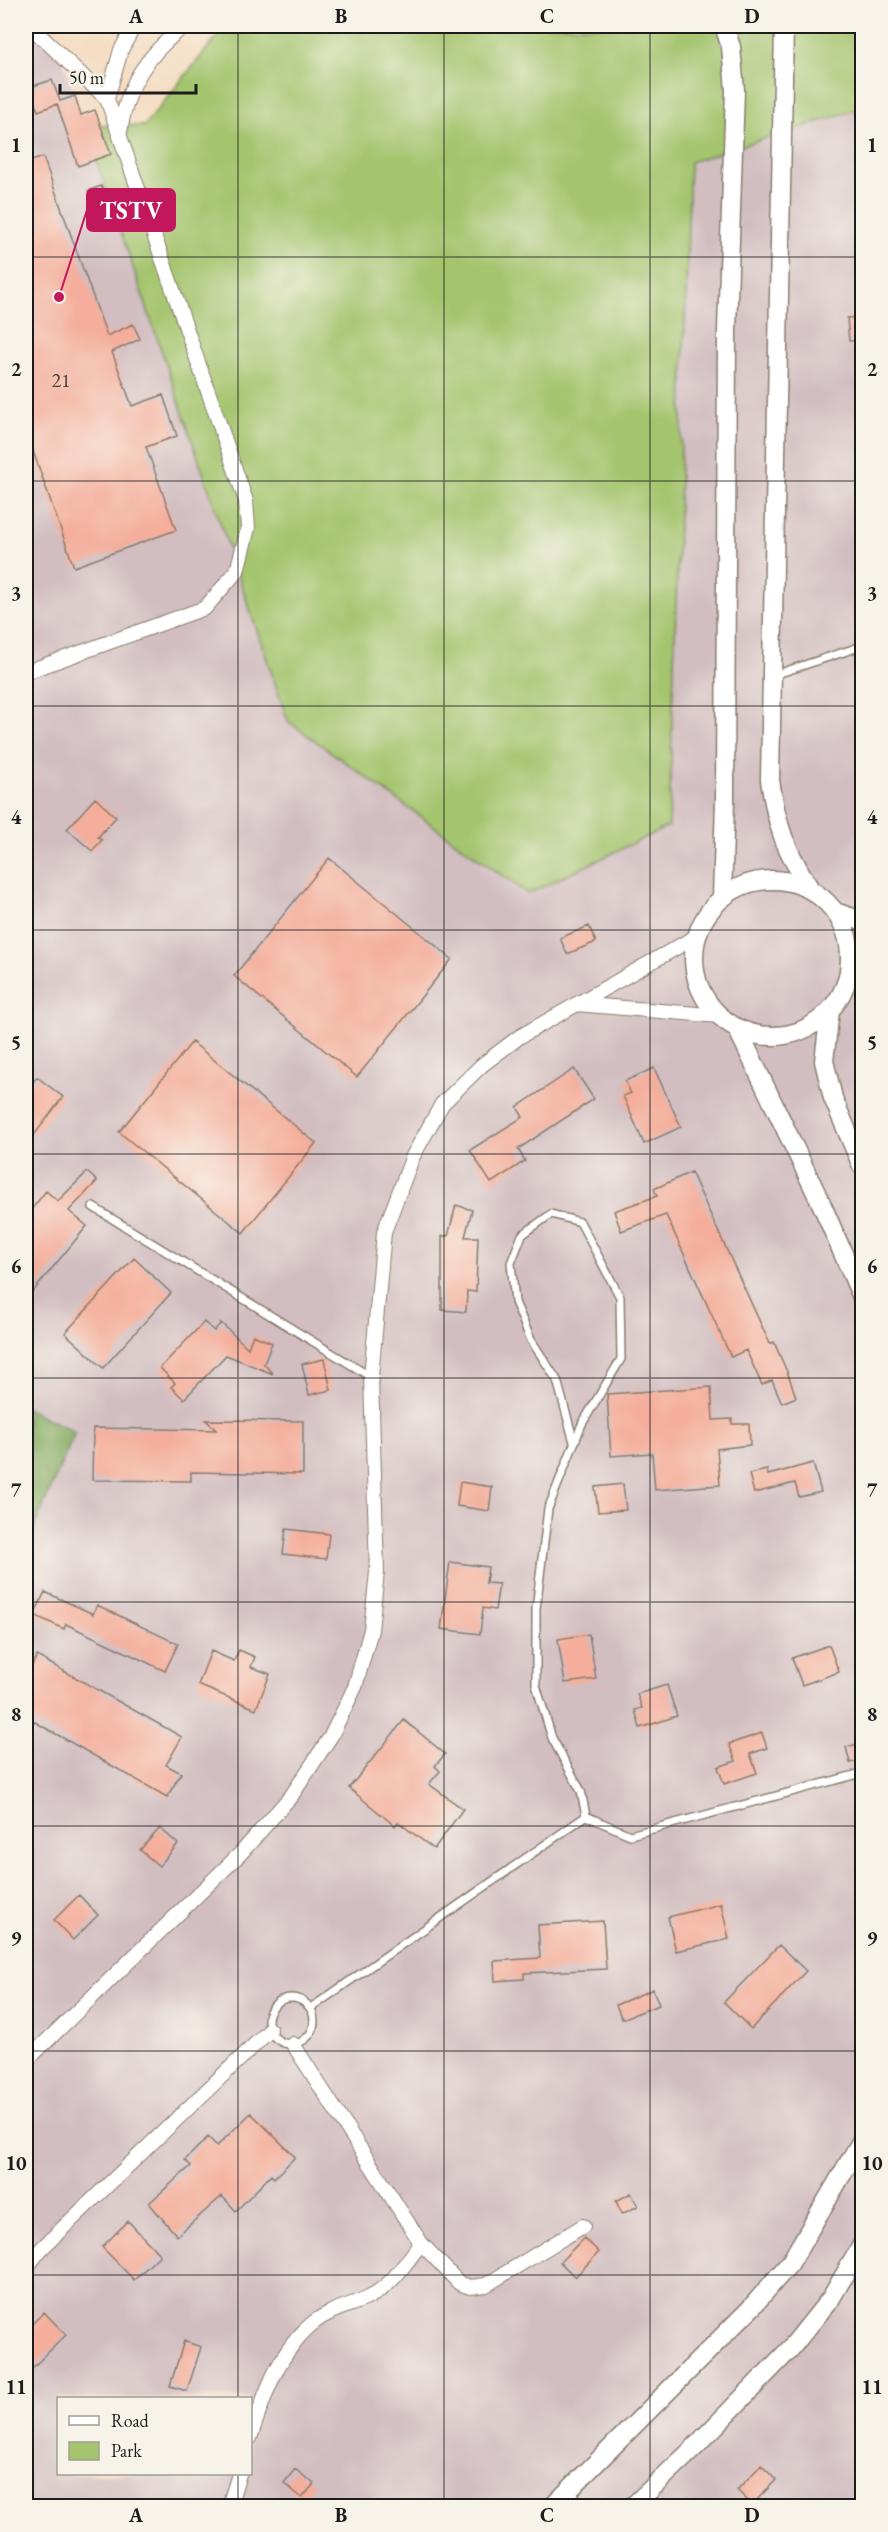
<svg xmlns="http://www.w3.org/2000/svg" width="888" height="2532" viewBox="0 0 888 2532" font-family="'EB Garamond',serif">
	<rect width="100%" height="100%" fill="#f7f3e8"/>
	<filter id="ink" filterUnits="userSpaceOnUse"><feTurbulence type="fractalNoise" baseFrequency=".0167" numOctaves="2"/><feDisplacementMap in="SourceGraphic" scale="12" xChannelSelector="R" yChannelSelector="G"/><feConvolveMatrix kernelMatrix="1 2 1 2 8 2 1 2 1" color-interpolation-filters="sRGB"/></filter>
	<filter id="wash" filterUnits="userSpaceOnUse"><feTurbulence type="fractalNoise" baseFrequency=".008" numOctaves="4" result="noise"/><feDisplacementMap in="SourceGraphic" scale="24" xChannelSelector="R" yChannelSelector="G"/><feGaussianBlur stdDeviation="1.35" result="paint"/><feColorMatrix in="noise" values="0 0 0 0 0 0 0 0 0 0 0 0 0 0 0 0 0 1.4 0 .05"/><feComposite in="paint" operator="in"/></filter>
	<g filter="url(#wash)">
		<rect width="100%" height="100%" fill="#f5ddc3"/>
		<!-- industrial -->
		<path fill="#d2bec1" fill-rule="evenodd" d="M26,26H51L288,721L669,826L690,162L862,108V2506H26V1546L75,1432L26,1408ZM58,2398H250V2474H58Z"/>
		<!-- green -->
		<path fill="#a4c56e" stroke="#607045" stroke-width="1.5" d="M234,26H862V108L690,162L669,826L528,894L288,721L84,124L144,126L224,28Z"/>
		<!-- forest -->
		<path fill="#83aa61" stroke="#50633e" stroke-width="1.5" d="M26,1408L75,1432L26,1546Z"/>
		<g id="blocks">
			<!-- building -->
			<path fill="#f4ae9b" d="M52,80L60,101L75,96L81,115L95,110L111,154L78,166L57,104L38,111L30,87Z
				M43,157L107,336L133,324L140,339L112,352L132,406L163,395L177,436L146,447L176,530L74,567L26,431V163Z
				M101,186L111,207L97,213L88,191Z
				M862,317V340L849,341L847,318Z
				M95,798L116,817L98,837L102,840L92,851L67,829Z
				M329,858L452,959L357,1077L234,976Z
				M589,926L596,942L567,954L560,938Z
				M192,1042L316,1143L243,1233L119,1132Z
				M654,1068L681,1127L644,1144L623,1096L631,1093L625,1081Z
				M574,1069L594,1099L518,1149L525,1161L491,1183L470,1150L523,1117L517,1107Z
				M37,1077L63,1097L35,1134L26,1126V1091Z
				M87,1172L97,1181L69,1211L87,1226L26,1300V1216L46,1191L58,1201Z
				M691,1172L770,1344L774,1342L788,1374L796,1397L782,1403L772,1380L762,1385L746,1350L731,1357L666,1215L621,1231L614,1211L657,1196L654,1189Z
				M456,1205L472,1210L465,1237H478L476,1292L467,1291L466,1312L442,1310V1236H448Z
				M134,1258L171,1293L103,1368L65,1333Z
				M204,1322L214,1331L221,1323L248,1348L253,1335L272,1343L264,1364L273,1374L226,1355L184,1399L171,1387L175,1383L160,1368Z
				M324,1359L331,1390L309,1395L302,1364Z
				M711,1387L713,1420L732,1419V1424H749L750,1445L717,1449L720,1485L655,1490L652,1453L611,1456L607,1394Z
				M206,1420L303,1421V1474L191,1472V1481L92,1480L93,1428L216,1430Z
				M813,1463L821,1492L799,1497L795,1483L754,1493L749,1474L767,1470L768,1475Z
				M460,1482L492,1487L489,1511L457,1506Z
				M623,1484L626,1510L598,1512L595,1487Z
				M286,1529L329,1534L326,1559L283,1554Z
				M450,1562L488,1567L486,1583L499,1584L495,1610L483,1608L480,1634L441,1629Z
				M45,1592L93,1614L97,1605L178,1644L165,1671L66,1624L64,1629L34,1615Z
				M589,1634L596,1679L565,1683L558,1639Z
				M829,1645L839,1672L802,1685L792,1658Z
				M239,1650L255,1657L251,1667L270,1674L256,1709L198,1685L211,1651L234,1661Z
				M37,1656L182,1737L166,1765L181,1773L167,1797L26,1717V1677Z
				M667,1685L677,1716L640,1728L635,1710L642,1708L637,1694Z
				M404,1720L445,1754L435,1766L440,1771L429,1784L463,1809L434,1849L398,1822L395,1826L349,1788Z
				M762,1733L767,1748L750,1754L757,1773L724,1784L718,1767L736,1761L729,1744Z
				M862,1743V1760L850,1763L846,1747Z
				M160,1828L178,1844L159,1866L140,1850Z
				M79,1895L98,1915L73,1940L54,1920Z
				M721,1904L729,1939L676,1951L668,1917Z
				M603,1921L606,1969L524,1973V1979L495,1981L494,1961L540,1958L538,1925Z
				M779,1945L806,1971L751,2029L724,2002Z
				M653,1989L659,2005L622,2019L616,2005Z
				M251,2113L295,2157L274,2178L271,2175L236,2211L222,2196L177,2236L149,2203L191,2166L185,2160L208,2137L217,2146Z
				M631,2193L638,2206L622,2214L616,2201Z
				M128,2221L160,2255L134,2280L102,2247Z
				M584,2238L599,2252L575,2277L560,2262Z
				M44,2312L66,2335L26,2374V2330Z
				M184,2341L201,2347L187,2391L170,2386Z
				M761,2465L776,2480L752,2505L737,2490Z
				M295,2469L314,2484L302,2498L284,2483Z"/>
		</g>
	</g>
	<g filter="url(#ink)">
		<use href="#blocks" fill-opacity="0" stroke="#887c70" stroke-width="1.5"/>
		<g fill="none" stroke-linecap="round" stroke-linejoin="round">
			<defs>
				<path id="service" d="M774,675L862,646
					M93,1207L371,1377
					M586,1816L630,1835L862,1773
					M268 2021a23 23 0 1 1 46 0a23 23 0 1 1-46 0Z
					M311,2008L586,1816L581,1791L552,1738L536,1685V1609L548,1509L582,1424L621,1359L620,1297L580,1222L551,1214L522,1235L511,1263L515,1302L531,1340L557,1380L574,1442"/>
				<path id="minor" d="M107,99L121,50L134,26
					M120,132C127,84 146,56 184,26
					M26,672L205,608L237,571L248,528L246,501L107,99L30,26
					M576,1004L720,1016
					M293,2044L421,2243L459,2283L470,2287L486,2285L583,2226
					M26,2061L241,1853L292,1795L331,1736L355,1687L371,1630L377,1572L371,1377L384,1232L413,1156L442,1104L482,1065L519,1037L697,936
					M26,2268L42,2248L270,2030
					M250,2438C264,2396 278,2352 313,2323C329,2310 349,2306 367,2298C392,2286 405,2264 421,2243
					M229,2506L239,2474"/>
				<path id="tertiary" d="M784,26L770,780C777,828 785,848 810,889
					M694 958a78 78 0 1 1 156 0a78 78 0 1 1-156 0Z
					M722,898L725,801L727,329L735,90L731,47L724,26
					M835,912L862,921
					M830,1011L824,1061L833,1098L862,1166
					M737,1028L821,1203L862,1297
					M553,2506L751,2308L790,2263L862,2140
					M633,2506L694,2448L791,2348L831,2298L862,2245"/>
			</defs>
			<!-- service casing -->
			<use href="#service" stroke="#887c70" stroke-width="10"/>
			<!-- minor casing -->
			<use href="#minor" stroke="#887c70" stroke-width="16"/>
			<!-- tertiary casing -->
			<use href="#tertiary" stroke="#887c70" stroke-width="21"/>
			<!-- service -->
			<use href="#service" stroke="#fff" stroke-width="7"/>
			<!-- minor -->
			<use href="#minor" stroke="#fff" stroke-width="14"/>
			<!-- tertiary -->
			<use href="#tertiary" stroke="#fff" stroke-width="18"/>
		</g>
	</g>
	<!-- grid -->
	<path fill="none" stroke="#1c1c1c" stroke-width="1.5" stroke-opacity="0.55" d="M238,26V2398M444,26V2506M650,26V2506M26,257H862M26,481H862M26,706H862M26,930H862M26,1154H862M26,1378H862M26,1602H862M26,1826H862M26,2051H862M26,2275H862M238,2474V2506"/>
	<g text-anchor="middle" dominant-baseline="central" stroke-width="4.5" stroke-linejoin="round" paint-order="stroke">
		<!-- number labels -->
		<g font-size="20" fill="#52403c">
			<text x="61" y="380">21</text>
		</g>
	</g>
	<!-- callouts -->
	<path fill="none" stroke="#c2185b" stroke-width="2" d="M59 297L87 210"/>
	<circle fill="#c2185b" stroke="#f7f3e8" stroke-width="2" cx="59" cy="297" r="6"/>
	<rect fill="#c2185b" stroke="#c2185b" stroke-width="2" x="87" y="189" width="88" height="42" rx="6"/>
	<g font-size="24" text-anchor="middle" font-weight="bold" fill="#fff">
		<text x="131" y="219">TSTV</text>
	</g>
	<!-- margin -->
	<rect width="888" height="2532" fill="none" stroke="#f7f3e8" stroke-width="66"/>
	<!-- legend -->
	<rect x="57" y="2397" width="195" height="78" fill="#f7f3e8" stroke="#9f9d96" stroke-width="1.5"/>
	<rect x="69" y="2416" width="30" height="9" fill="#ffffff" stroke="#9f9d96" stroke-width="1.5"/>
	<text x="111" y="2427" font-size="18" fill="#1c1c1c">Road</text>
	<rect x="69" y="2442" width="30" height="18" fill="#a4c56e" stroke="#9f9d96" stroke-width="1.5"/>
	<text x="111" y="2457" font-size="18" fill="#1c1c1c">Park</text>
	<!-- scale -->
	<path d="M60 84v9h136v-9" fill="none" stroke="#1c1c1c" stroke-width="3"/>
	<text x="69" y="84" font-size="18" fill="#1c1c1c" stroke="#f7f3e8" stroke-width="4.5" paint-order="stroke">50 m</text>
	<rect x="33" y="33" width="822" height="2466" fill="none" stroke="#1c1c1c" stroke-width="2"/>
	<g font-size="20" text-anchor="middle" font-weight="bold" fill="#1c1c1c">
		<text x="136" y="23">A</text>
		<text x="341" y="23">B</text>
		<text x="547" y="23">C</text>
		<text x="752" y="23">D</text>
		<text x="16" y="152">1</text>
		<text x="872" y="152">1</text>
		<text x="16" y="376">2</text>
		<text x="872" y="376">2</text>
		<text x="16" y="600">3</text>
		<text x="872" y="600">3</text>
		<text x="16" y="824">4</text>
		<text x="872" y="824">4</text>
		<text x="16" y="1049">5</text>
		<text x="872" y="1049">5</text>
		<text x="16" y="1273">6</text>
		<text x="872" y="1273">6</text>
		<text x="16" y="1497">7</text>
		<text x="872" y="1497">7</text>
		<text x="16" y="1721">8</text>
		<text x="872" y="1721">8</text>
		<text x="16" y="1945">9</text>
		<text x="872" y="1945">9</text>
		<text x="16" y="2170">10</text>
		<text x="872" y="2170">10</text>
		<text x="16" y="2394">11</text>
		<text x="872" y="2394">11</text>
		<text x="136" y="2522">A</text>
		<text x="341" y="2522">B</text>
		<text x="547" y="2522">C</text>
		<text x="752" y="2522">D</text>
	</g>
</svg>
